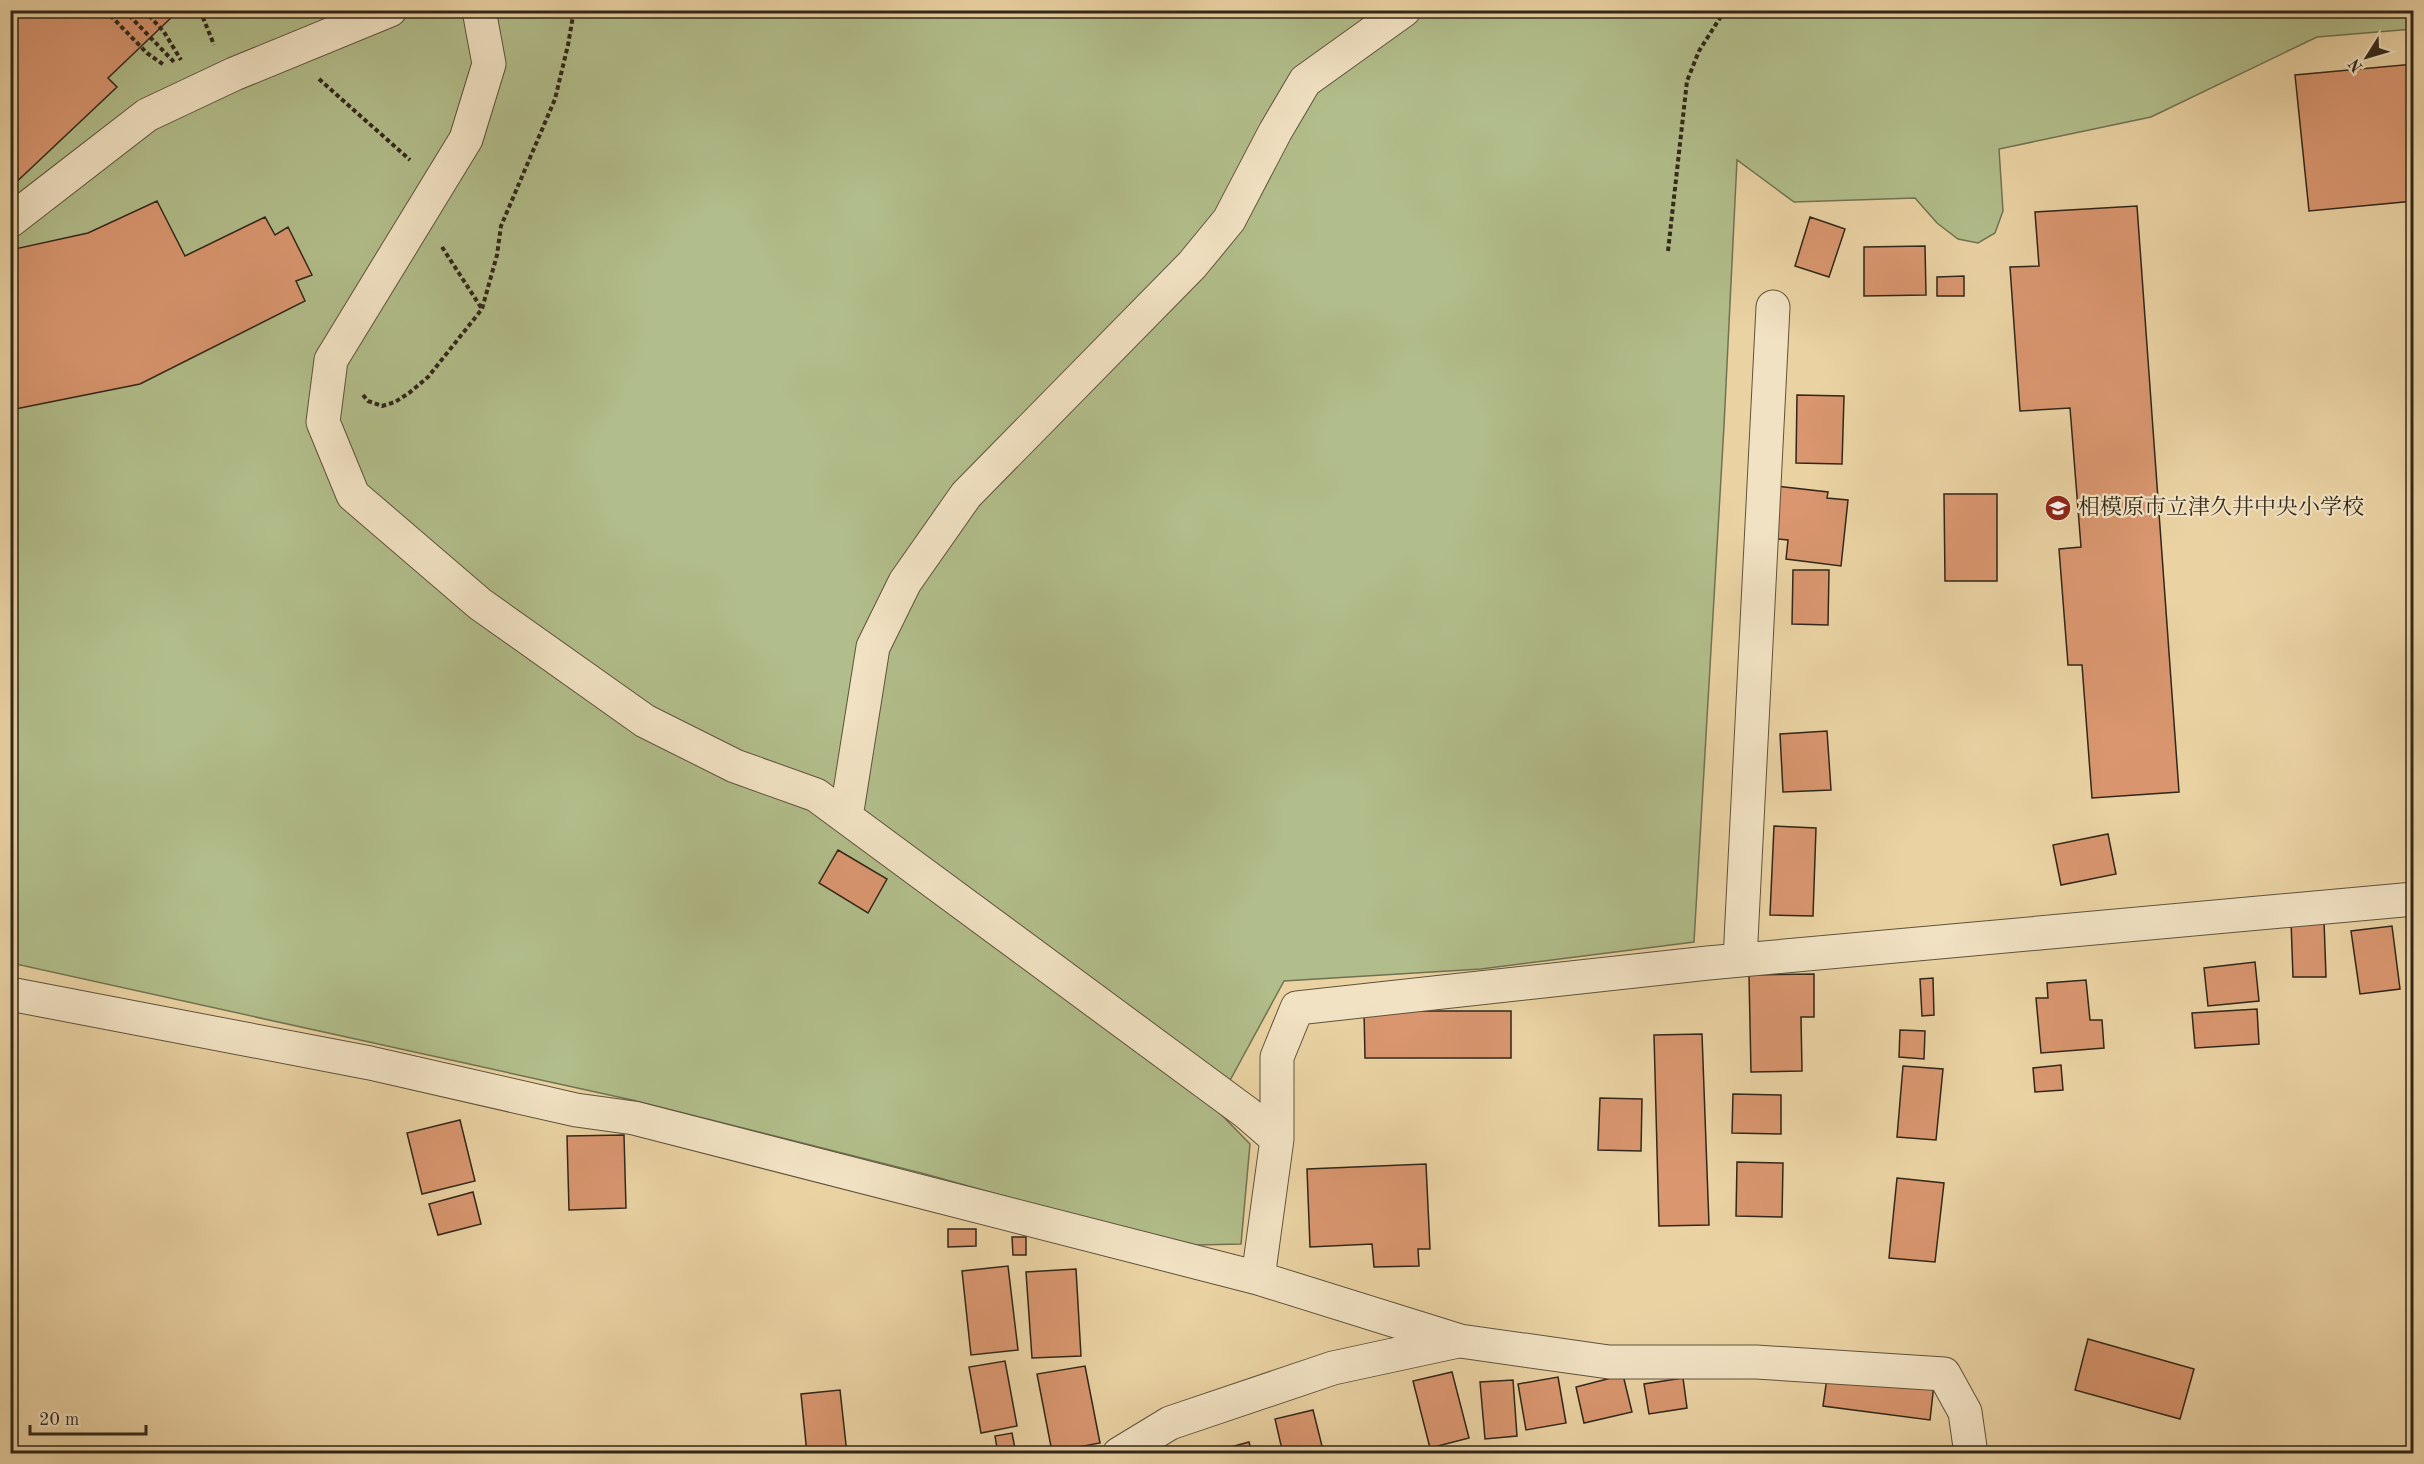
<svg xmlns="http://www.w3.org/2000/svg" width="2424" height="1464" viewBox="0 0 2424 1464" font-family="'Old Standard TT','Noto Serif JP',serif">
	<rect width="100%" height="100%" fill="#ead2a3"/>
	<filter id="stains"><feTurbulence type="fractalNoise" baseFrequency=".00333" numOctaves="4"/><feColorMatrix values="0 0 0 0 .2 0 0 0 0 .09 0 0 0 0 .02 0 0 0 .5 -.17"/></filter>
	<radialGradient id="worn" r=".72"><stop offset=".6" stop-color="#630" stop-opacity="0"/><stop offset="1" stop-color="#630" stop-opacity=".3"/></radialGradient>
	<!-- green -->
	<path fill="#b1bd8a" stroke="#717252" stroke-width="1.5" d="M11,11H2413V29L2317,37L2151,117L1999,149L2003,211L1995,233L1978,243L1958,239L1937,223L1915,198L1794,202L1737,160L1724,426L1694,942L1481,969L1284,981L1215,1108L1250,1144L1241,1244L1196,1245L1112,1226L925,1174L632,1100L11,963Z"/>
	<!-- building -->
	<path fill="#d9966f" stroke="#31271a" stroke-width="1.5" d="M10,10H171L175,14L108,78L117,87L10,188Z
		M2414,64V201L2309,211L2295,75Z
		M157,201L185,256L265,217L275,235L288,227L312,275L296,281L305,301L140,384L10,410V250L88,233Z
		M2137,206L2179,792L2092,798L2082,665H2068L2059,549L2081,547L2070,408L2020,411L2010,267L2039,266L2035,212Z
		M1810,217L1845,229L1829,277L1795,266Z
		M1925,246L1926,295L1864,296V247Z
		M1964,276V296H1937V277Z
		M1797,395L1844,396L1842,464L1796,463Z
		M1775,486L1828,492L1827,498L1848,500L1841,566L1786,559L1788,540L1770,538Z
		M1944,494H1997V581H1945Z
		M1793,570H1829L1828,625L1792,624Z
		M1827,731L1831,790L1783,792L1780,734Z
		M1774,826L1816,828L1813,916L1770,915Z
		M2108,834L2116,874L2061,885L2053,845Z
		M838,850L887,879L868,913L819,883Z
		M2324,920L2326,977H2293L2291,921Z
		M2392,926L2400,989L2360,994L2351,931Z
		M2255,962L2259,1001L2208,1006L2204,968Z
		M1814,974V1017H1801L1802,1071L1751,1072L1749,975Z
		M1933,978L1934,1015L1922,1016L1920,979Z
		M2086,980L2090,1020H2102L2104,1048L2041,1053L2036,998H2048L2047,983Z
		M2257,1009L2259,1044L2195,1048L2192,1013Z
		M1364,1011H1511V1058H1365Z
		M1900,1030L1925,1031L1924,1059L1899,1057Z
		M1702,1034L1709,1225L1659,1226L1654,1035Z
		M2061,1065L2063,1090L2035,1092L2033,1068Z
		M1903,1066L1943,1069L1936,1140L1897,1137Z
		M1733,1094L1781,1095V1134L1732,1133Z
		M1600,1098L1642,1099L1641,1151L1598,1150Z
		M460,1120L475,1181L422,1194L407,1133Z
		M624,1135L626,1208L569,1210L567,1136Z
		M1737,1162L1783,1163L1782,1217L1736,1216Z
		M1426,1164L1430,1249H1418L1419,1266L1374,1267L1372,1244L1310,1247L1307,1169Z
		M1897,1178L1944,1183L1935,1262L1889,1258Z
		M473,1192L481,1224L438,1235L429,1204Z
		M948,1229H976V1246L948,1247Z
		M1012,1237H1026V1255H1013Z
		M1008,1266L1018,1350L971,1355L962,1271Z
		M1076,1269L1081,1356L1032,1358L1026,1272Z
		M2088,1339L2194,1369L2180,1419L2075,1390Z
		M1005,1361L1017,1426L981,1433L969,1367Z
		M1085,1366L1100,1443L1052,1452L1037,1374Z
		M1828,1371L1934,1384L1930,1420L1823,1406Z
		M1452,1372L1469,1438L1430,1448L1413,1381Z
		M1623,1375L1632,1412L1584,1423L1576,1387Z
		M1558,1377L1566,1423L1526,1430L1518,1384Z
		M1683,1378L1687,1408L1649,1414L1644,1384Z
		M1513,1380L1517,1436L1485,1439L1480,1382Z
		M840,1390L847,1454H807L801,1394Z
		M1313,1410L1324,1454H1283L1275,1419Z
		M1012,1433L1016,1454H998L995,1436Z
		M1249,1442L1252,1454H1221L1220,1450Z"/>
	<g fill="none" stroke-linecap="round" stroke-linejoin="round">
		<defs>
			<path id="minor" d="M479,10L489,64L466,139L331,360L323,422L353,495L480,604L645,721L735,766L816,795L1247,1113L1277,1139
				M10,221L147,115L234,74L390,10
				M846,817L873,647L905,582L966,495L1192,265L1229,220L1275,132L1305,81L1404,10
				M1740,960L1773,307
				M10,994L370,1063L576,1110L634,1118L1258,1278L1460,1341L1609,1362H1756L1944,1374L1965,1412L1971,1454
				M1258,1278L1277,1139V1057L1297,1008L1708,963L2414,899
				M1119,1454L1170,1423L1333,1368L1458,1341"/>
		</defs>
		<!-- minor casing -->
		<use href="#minor" stroke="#5f523c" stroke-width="35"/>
		<!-- path -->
		<path stroke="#31271a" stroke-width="4" stroke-dasharray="4.5 3" stroke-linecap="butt" d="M105,10L147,53L164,65
			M124,10L174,62
			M144,10L164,32L181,60
			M200,10L214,45
			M319,79L410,160
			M442,247L482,309
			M1668,251L1687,81L1699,51L1725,10
			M363,395L368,401L382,406L395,402L409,393L428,377L482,309L497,255L501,226L555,99L568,45L574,10"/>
		<!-- minor -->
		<use href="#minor" stroke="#f1e2c3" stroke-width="33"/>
	</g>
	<!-- icons -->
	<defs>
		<symbol id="school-disc" viewBox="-11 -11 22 22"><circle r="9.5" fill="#8f2418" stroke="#f1e2c3"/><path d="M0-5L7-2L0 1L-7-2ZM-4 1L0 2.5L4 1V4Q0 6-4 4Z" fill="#fff"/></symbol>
	</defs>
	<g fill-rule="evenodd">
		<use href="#school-disc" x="2043" y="493" width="30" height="30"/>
	</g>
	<g text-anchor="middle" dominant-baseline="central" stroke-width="4.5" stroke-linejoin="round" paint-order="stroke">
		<!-- poi labels -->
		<g font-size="22" fill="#31271a" stroke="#f1e2c3" text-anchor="start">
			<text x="2078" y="508">相模原市立津久井中央小学校</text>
		</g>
	</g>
	<!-- margin -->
	<rect width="2424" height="1464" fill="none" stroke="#ead2a3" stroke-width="36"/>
	<rect x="12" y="12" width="2400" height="1440" fill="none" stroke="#31271a" stroke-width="3"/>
	<rect x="18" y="18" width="2388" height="1428" fill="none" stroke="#31271a" stroke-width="1.5"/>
	<!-- north arrow -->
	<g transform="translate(2367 57) rotate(233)" stroke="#f1e2c3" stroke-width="4.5" paint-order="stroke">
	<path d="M0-4.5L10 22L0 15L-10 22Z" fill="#31271a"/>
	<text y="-9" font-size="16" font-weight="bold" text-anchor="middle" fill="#31271a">N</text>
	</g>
	<!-- scale -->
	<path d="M30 1425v9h116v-9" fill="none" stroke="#31271a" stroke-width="3"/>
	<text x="39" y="1425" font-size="18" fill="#31271a" stroke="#f1e2c3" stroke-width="4.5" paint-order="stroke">20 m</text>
	<rect width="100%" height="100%" filter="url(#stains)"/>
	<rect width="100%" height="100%" fill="url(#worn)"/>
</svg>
